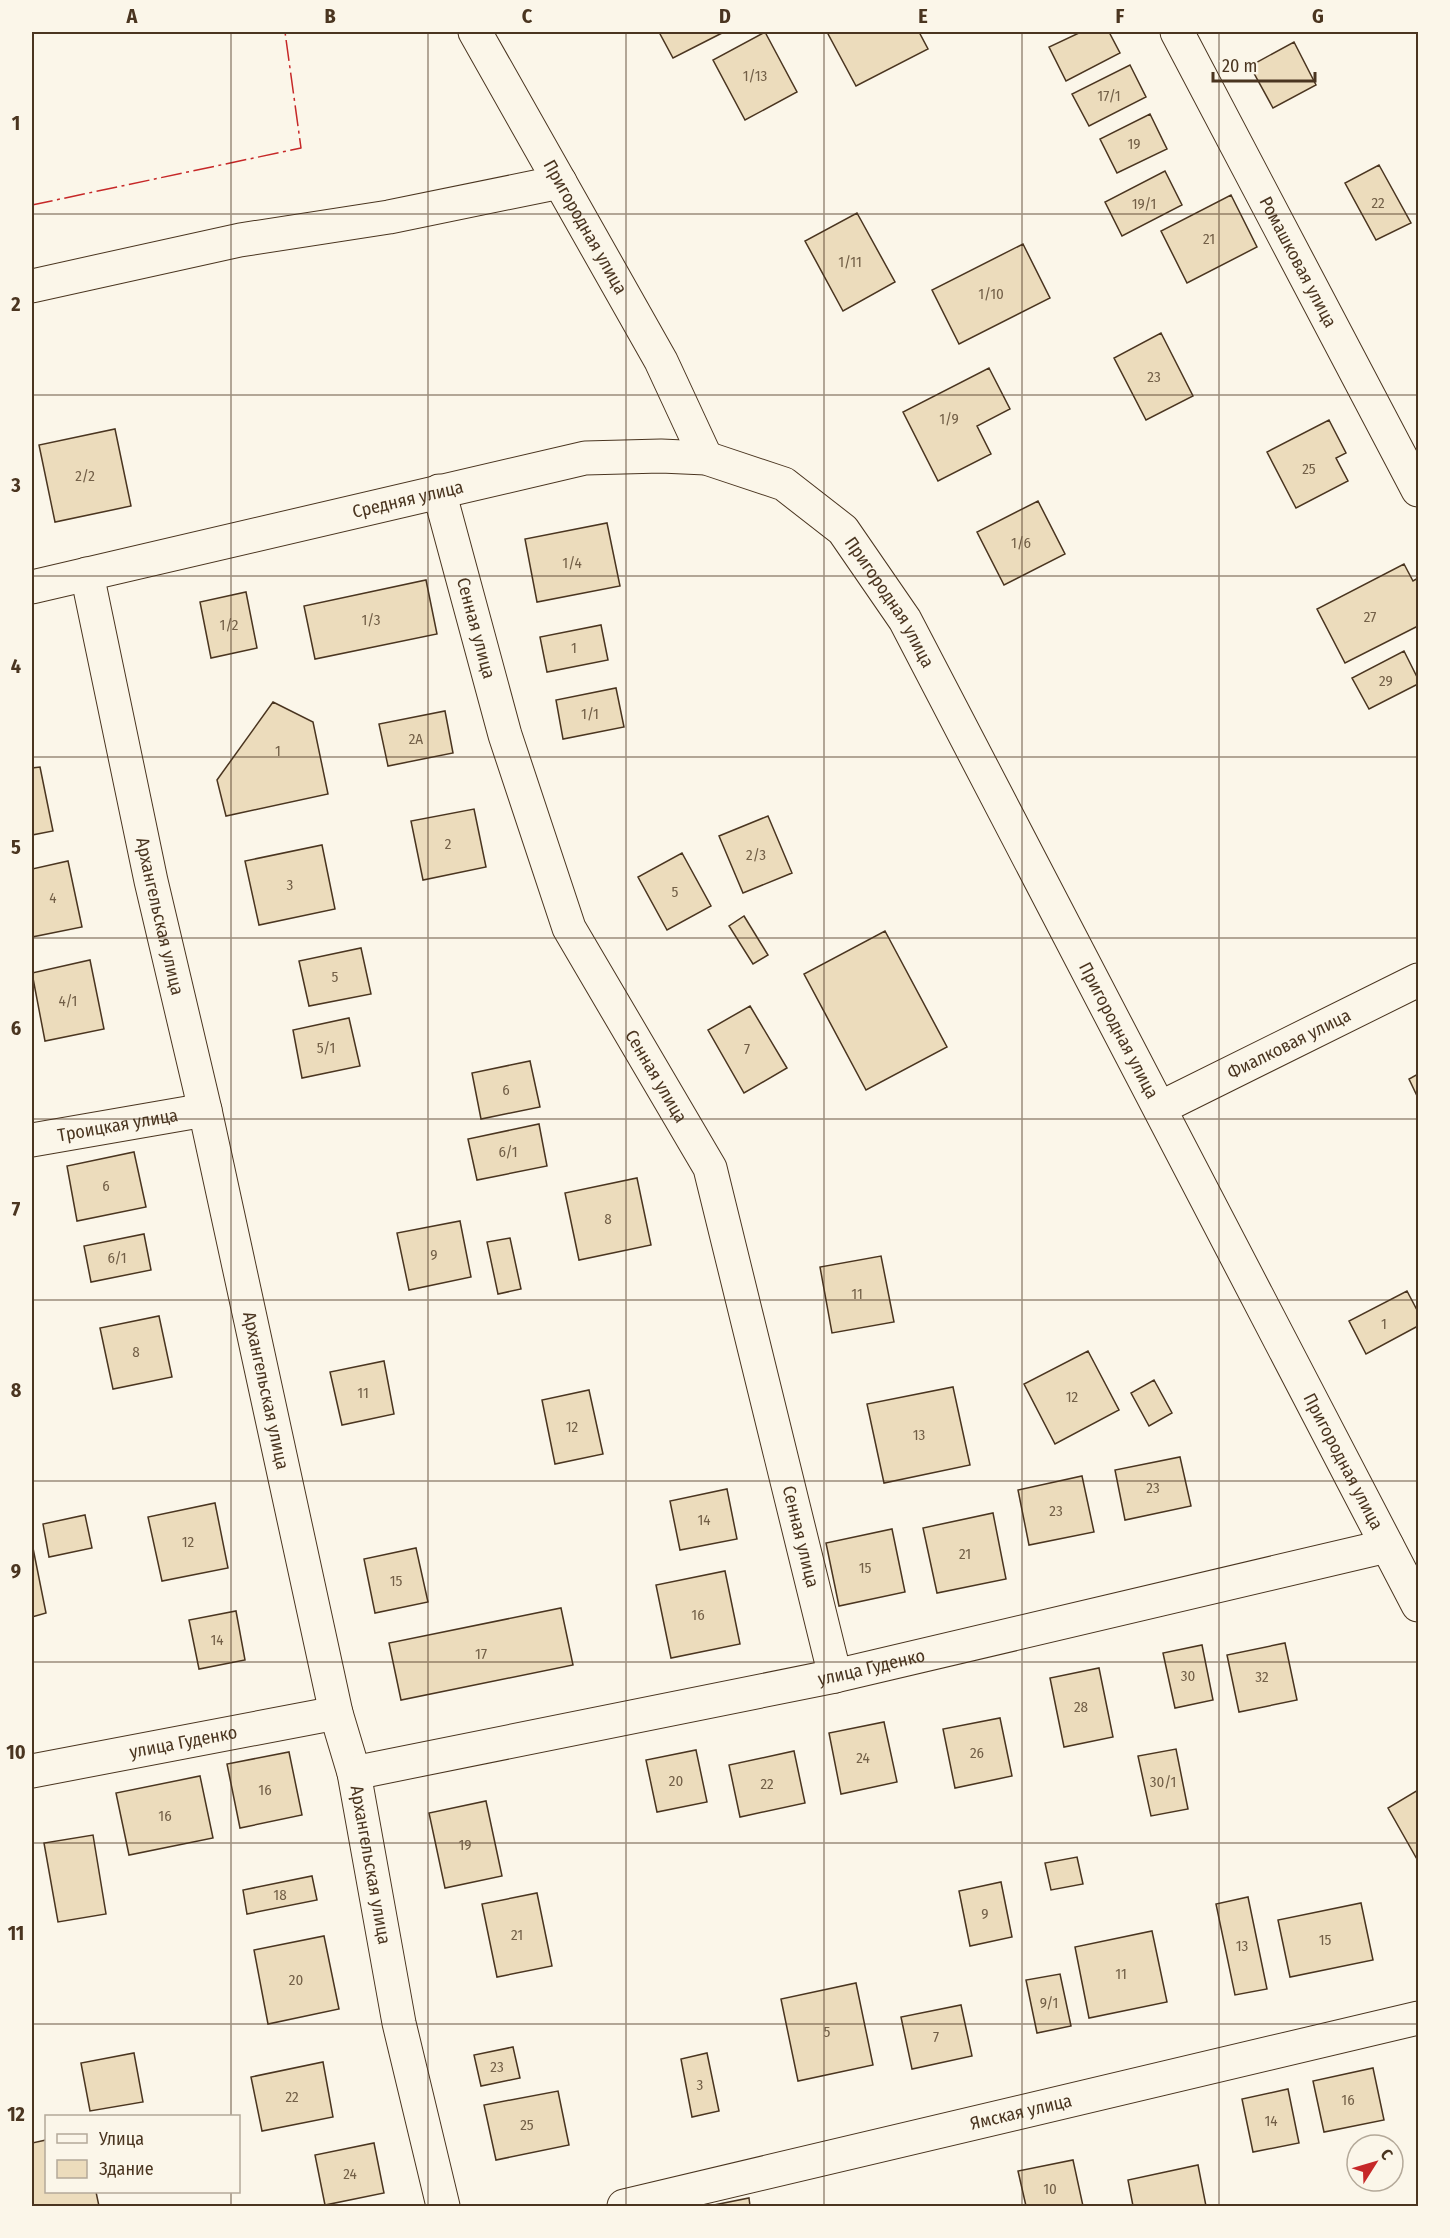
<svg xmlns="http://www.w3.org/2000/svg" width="1450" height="2238" viewBox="0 0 1450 2238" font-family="'Fira Sans Condensed',sans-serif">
	<rect width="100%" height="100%" fill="#fbf6e9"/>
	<!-- building -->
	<path fill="#ecdcbc" stroke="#4a3520" stroke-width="1.5" d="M659,32H724L673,58Z
		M765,32L797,92L745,120L713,60Z
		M827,32H919L928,49L856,86Z
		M1081,32H1109L1120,53L1066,81L1049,47Z
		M1294,42L1316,85L1273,108L1250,66Z
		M1130,65L1146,97L1089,126L1072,94Z
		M1150,114L1167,149L1117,173L1100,139Z
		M1379,165L1411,223L1376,240L1345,183Z
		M1165,171L1182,205L1122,236L1105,202Z
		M1231,195L1257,247L1187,283L1161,231Z
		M857,213L895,282L843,311L805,241Z
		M1023,244L1050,298L959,344L932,290Z
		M1161,333L1193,396L1146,420L1114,358Z
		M989,368L1010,409L977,426L991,454L938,481L903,412Z
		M1329,420L1346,453L1336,458L1348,481L1296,508L1267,452Z
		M115,429L131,506L55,522L39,445Z
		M1038,501L1065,554L1004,585L977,532Z
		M607,523L620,586L537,602L525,539Z
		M1404,564L1413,581L1418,578V626L1345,663L1317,609Z
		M426,580L437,634L315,659L304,606Z
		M246,592L257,648L211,658L200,602Z
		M601,625L608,660L547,672L540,637Z
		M1404,651L1418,679V684L1369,709L1352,678Z
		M616,688L624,727L563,739L556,700Z
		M273,702L313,722L328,794L226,816L217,780Z
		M445,711L453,753L388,766L379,724Z
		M40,767L53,831L32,835V768Z
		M474,809L486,867L423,880L411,821Z
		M768,816L792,873L743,893L719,836Z
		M322,845L335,909L259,925L245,861Z
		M682,853L711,906L667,930L638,877Z
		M68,861L82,927L32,937V869Z
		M744,916L768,955L753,964L729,926Z
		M885,931L947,1047L866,1090L804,974Z
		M361,948L371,994L309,1006L299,961Z
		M90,960L104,1029L45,1041L32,973Z
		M750,1006L787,1068L744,1093L708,1030Z
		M349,1018L360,1066L302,1078L293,1030Z
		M530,1061L540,1107L481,1119L472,1073Z
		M1418,1074V1098L1409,1079Z
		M539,1124L547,1166L477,1180L468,1139Z
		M134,1152L146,1207L77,1221L67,1166Z
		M637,1178L651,1245L579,1260L565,1193Z
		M460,1221L471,1277L409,1290L397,1233Z
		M144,1234L151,1270L91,1282L84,1246Z
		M510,1238L521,1289L498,1294L487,1242Z
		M881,1256L894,1322L832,1333L820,1267Z
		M1407,1291L1418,1312V1326L1366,1354L1349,1321Z
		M159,1316L172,1377L113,1389L100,1328Z
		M1088,1351L1119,1410L1055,1444L1024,1384Z
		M384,1361L394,1414L342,1425L330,1372Z
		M1154,1380L1172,1413L1149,1426L1131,1393Z
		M953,1387L970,1465L884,1483L867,1404Z
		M589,1390L603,1454L555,1464L542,1400Z
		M1180,1457L1191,1506L1125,1520L1115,1470Z
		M1082,1476L1094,1532L1029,1545L1018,1490Z
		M727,1489L737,1539L680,1550L670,1501Z
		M215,1503L228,1568L162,1581L148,1517Z
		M993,1513L1006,1579L937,1593L923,1528Z
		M85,1515L92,1548L49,1557L43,1524Z
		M892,1529L905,1592L839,1606L826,1543Z
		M32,1548H33L46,1613L32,1617Z
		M416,1548L428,1602L375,1613L364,1559Z
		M725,1571L740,1644L671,1658L656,1585Z
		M561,1608L573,1665L401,1700L389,1643Z
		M236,1611L245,1660L199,1669L189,1620Z
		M1285,1643L1297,1700L1239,1712L1227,1655Z
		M1202,1645L1213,1700L1175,1708L1163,1653Z
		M1099,1668L1113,1737L1064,1747L1050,1678Z
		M1000,1718L1012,1776L955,1788L943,1729Z
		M884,1722L897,1782L841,1794L829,1733Z
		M1176,1749L1188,1809L1151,1816L1138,1756Z
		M696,1750L707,1802L657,1812L646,1760Z
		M794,1751L805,1803L740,1817L729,1765Z
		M289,1752L302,1815L240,1828L227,1764Z
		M200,1776L213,1838L129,1855L116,1793Z
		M1418,1790V1861L1388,1808Z
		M486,1801L502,1876L445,1888L429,1813Z
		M93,1835L106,1914L58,1922L44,1843Z
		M1077,1857L1083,1884L1051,1890L1045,1863Z
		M312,1876L317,1900L247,1914L243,1890Z
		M1001,1882L1012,1937L970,1946L959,1891Z
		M537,1893L552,1966L497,1977L482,1904Z
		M1248,1897L1267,1989L1235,1995L1216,1904Z
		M1361,1903L1373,1960L1290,1977L1278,1920Z
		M1152,1931L1167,2002L1089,2018L1075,1947Z
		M324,1936L339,2009L268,2024L254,1950Z
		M1060,1974L1071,2026L1037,2033L1026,1980Z
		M856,1983L873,2065L798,2081L781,1999Z
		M961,2005L972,2056L912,2069L901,2017Z
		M513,2047L520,2078L481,2086L474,2055Z
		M134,2053L143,2102L90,2111L81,2063Z
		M707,2053L719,2111L692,2117L681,2059Z
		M323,2062L333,2117L262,2131L251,2077Z
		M1373,2068L1384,2120L1324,2132L1313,2081Z
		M1288,2089L1299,2143L1253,2152L1242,2099Z
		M558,2091L569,2145L496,2160L484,2105Z
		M46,2140V2192H96L99,2206H32V2143Z
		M374,2143L384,2193L325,2205L315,2155Z
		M1073,2160L1083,2206H1026L1018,2171Z
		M1198,2165L1206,2206H1133L1128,2180Z
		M749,2198L750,2206H709Z"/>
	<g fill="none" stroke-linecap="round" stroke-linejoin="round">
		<defs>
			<g id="minor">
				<path id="s1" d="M475,32L661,361L706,458"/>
				<path id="s2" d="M1177,32L1418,490"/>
				<path d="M32,286L240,240L389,217L560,182"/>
				<path id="s3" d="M439,491L505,735L569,928L710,1168L835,1676"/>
				<path id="s4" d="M87,574L151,881L205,1110L336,1713L354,1773L399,2023L443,2206"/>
				<path id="s5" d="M32,587L585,458L661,456L706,458L784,484L843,530L905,620L1418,1605"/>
				<path id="s6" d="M1160,1108L1418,980"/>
				<path id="s7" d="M32,1140L205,1110"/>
				<path id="s8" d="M32,1771L336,1713"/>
				<path id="s9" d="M354,1773L835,1676L1387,1546"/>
				<path id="s10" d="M624,2206L1418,2018"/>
			</g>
		</defs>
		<!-- minor casing -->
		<use href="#minor" stroke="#4a3520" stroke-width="35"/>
		<!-- minor -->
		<use href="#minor" stroke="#fbf6e9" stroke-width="33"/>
		<!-- power -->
		<path stroke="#c62828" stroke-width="1.5" stroke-dasharray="21 4.5 3 4.5" stroke-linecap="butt" d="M32,205L301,148L285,32"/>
	</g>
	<!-- grid -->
	<path fill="none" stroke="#4a3520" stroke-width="1.5" stroke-opacity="0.55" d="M231,32V2116M428,32V2206M626,32V2206M824,32V2206M1022,32V2206M1219,32V2206M32,214H1418M32,395H1418M32,576H1418M32,757H1418M32,938H1418M32,1119H1418M32,1300H1418M32,1481H1418M32,1662H1418M32,1843H1418M32,2024H1418M231,2192V2206"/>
	<g text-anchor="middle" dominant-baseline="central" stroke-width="4.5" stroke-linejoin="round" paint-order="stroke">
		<!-- number labels -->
		<g font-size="15" fill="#725f47">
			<text x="755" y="76">1/13</text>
			<text x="1109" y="96">17/1</text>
			<text x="1134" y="144">19</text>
			<text x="1378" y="203">22</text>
			<text x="1144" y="204">19/1</text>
			<text x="1209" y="239">21</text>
			<text x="850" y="262">1/11</text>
			<text x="991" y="294">1/10</text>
			<text x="1154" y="377">23</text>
			<text x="949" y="419">1/9</text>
			<text x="1309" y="469">25</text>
			<text x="85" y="476">2/2</text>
			<text x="1021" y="543">1/6</text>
			<text x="572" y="563">1/4</text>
			<text x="1370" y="617">27</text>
			<text x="371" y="620">1/3</text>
			<text x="229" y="625">1/2</text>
			<text x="574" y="648">1</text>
			<text x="1386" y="681">29</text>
			<text x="590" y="714">1/1</text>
			<text x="416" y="739">2А</text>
			<text x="278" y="751">1</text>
			<text x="448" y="844">2</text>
			<text x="756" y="855">2/3</text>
			<text x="290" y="885">3</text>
			<text x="675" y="892">5</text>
			<text x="53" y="898">4</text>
			<text x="335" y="977">5</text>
			<text x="68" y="1001">4/1</text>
			<text x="326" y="1048">5/1</text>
			<text x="747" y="1049">7</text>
			<text x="506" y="1090">6</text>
			<text x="508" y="1152">6/1</text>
			<text x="106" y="1186">6</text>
			<text x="608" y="1219">8</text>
			<text x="434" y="1255">9</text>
			<text x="117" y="1258">6/1</text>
			<text x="857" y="1294">11</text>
			<text x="1384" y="1324">1</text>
			<text x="136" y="1352">8</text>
			<text x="363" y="1393">11</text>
			<text x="1072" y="1397">12</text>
			<text x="572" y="1427">12</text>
			<text x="919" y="1435">13</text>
			<text x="1153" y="1488">23</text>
			<text x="1056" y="1511">23</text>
			<text x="704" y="1520">14</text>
			<text x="188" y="1542">12</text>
			<text x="965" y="1554">21</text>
			<text x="865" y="1568">15</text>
			<text x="396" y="1581">15</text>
			<text x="698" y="1615">16</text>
			<text x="217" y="1640">14</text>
			<text x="481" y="1654">17</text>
			<text x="1188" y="1676">30</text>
			<text x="1262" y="1677">32</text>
			<text x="1081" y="1707">28</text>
			<text x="977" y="1753">26</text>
			<text x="863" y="1758">24</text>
			<text x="676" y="1781">20</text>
			<text x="1163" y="1782">30/1</text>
			<text x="767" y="1784">22</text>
			<text x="265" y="1790">16</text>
			<text x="165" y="1816">16</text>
			<text x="465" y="1845">19</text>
			<text x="280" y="1895">18</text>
			<text x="985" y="1914">9</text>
			<text x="517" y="1935">21</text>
			<text x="1325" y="1940">15</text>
			<text x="1242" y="1946">13</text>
			<text x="1121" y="1974">11</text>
			<text x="296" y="1980">20</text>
			<text x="1049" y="2003">9/1</text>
			<text x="827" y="2032">5</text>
			<text x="936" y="2037">7</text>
			<text x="497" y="2067">23</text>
			<text x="700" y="2085">3</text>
			<text x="292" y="2097">22</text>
			<text x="1348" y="2100">16</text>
			<text x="1271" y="2121">14</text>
			<text x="527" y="2125">25</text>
			<text x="350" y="2174">24</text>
			<text x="1050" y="2189">10</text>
		</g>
		<!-- street labels -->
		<g font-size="18" fill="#4a3520" stroke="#fbf6e9">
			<text stroke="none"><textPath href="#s1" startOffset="224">Пригородная улица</textPath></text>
			<text stroke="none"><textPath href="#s2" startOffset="260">Ромашковая улица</textPath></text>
			<text stroke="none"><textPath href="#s5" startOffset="386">Средняя улица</textPath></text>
			<text stroke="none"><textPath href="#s5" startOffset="932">Пригородная улица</textPath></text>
			<text stroke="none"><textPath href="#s3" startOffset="142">Сенная улица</textPath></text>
			<text stroke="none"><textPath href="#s4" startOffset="350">Архангельская улица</textPath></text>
			<text stroke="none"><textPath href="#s5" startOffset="1418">Пригородная улица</textPath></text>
			<text stroke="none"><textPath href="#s6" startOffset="144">Фиалковая улица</textPath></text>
			<text stroke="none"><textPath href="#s3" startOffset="628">Сенная улица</textPath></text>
			<text stroke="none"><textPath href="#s7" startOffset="87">Троицкая улица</textPath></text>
			<text stroke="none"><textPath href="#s4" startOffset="836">Архангельская улица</textPath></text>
			<text stroke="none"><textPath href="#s5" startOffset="1904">Пригородная улица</textPath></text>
			<text stroke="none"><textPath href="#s3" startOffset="1114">Сенная улица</textPath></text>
			<text stroke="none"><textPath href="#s9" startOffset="528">улица Гуденко</textPath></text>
			<text stroke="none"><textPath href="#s8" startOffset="154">улица Гуденко</textPath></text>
			<text stroke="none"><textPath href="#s4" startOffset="1322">Архангельская улица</textPath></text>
			<text stroke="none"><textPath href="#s10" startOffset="408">Ямская улица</textPath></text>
		</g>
	</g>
	<!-- border -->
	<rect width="1450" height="2238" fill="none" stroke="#fbf6e9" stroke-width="66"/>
	<!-- legend -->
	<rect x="45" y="2115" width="195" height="78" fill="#fbf6e9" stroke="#b4a999" stroke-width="1.5"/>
	<rect x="57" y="2134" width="30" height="9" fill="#fbf6e9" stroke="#b4a999" stroke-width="1.5"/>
	<text x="99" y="2145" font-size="18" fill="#4a3520">Улица</text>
	<rect x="57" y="2160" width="30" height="18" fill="#ecdcbc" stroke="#b4a999" stroke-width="1.5"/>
	<text x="99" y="2175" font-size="18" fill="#4a3520">Здание</text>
	<!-- north arrow -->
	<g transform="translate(1375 2163) rotate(53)"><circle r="28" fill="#fbf6e9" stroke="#b4a999" stroke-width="1.5"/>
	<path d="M0-4.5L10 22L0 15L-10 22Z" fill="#c62828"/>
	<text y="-9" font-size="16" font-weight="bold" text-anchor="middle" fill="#4a3520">С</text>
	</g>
	<!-- scale -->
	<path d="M1213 72v9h102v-9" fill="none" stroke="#4a3520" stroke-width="3"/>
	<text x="1222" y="72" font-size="18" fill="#4a3520" stroke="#fbf6e9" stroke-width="4.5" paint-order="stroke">20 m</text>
	<rect x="33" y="33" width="1384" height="2172" fill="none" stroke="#4a3520" stroke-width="2"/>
	<g font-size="20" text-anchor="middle" font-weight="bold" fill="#4a3520">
		<text x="132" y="23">A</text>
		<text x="330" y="23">B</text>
		<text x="527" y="23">C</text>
		<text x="725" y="23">D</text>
		<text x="923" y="23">E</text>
		<text x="1120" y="23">F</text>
		<text x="1318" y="23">G</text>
		<text x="16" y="130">1</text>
		<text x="16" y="311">2</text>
		<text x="16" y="492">3</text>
		<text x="16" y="673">4</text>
		<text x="16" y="854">5</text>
		<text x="16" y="1035">6</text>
		<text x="16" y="1216">7</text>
		<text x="16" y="1397">8</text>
		<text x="16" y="1578">9</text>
		<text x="16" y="1759">10</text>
		<text x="16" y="1940">11</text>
		<text x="16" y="2121">12</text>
	</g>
</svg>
